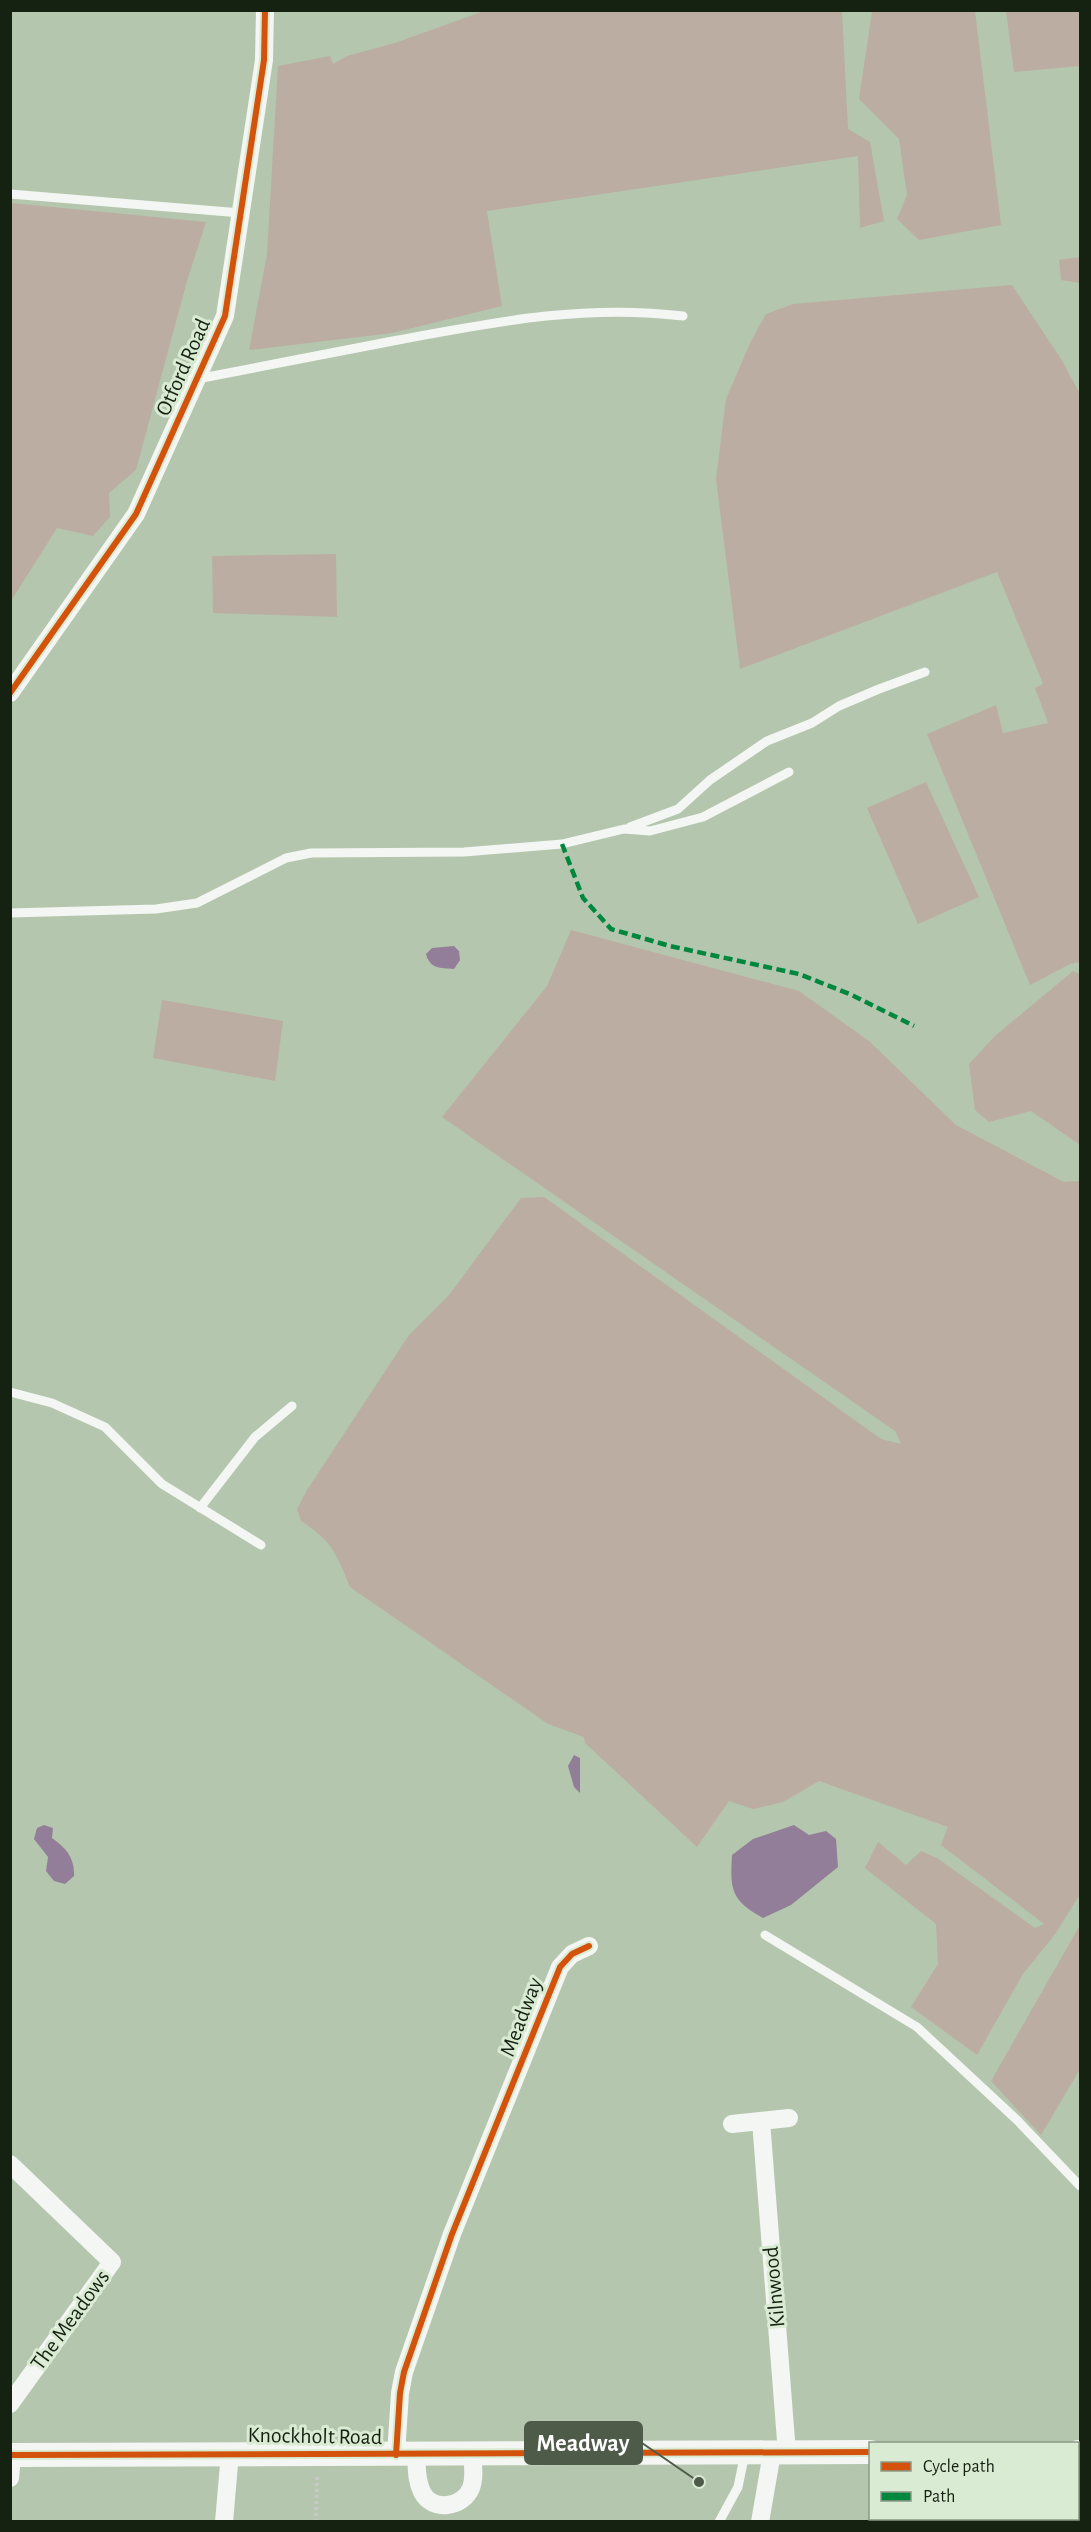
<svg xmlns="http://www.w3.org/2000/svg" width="1091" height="2532" viewBox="0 0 1091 2532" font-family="'Alegreya Sans',sans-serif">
	<rect width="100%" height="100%" fill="#b4c6ae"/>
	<!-- green -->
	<path fill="#bcada2" d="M484,11H842L848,129L870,142L884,221L860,228L858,156L487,211L502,306L392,333L249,350L267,254L278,66L330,56L333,64L347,56L395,43Z
		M872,11H975L1001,225L919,240L897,219L907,195L899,139L859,99Z
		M1006,11H1080V66L1014,72Z
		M11,203L206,222L187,281L136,470L109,493L110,517L93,536L57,528L11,601Z
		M1080,257V283L1061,280L1059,260Z
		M1012,285L1061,359L1080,394V962L1070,964L1030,985L927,734L996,705L1003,733L1048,723L1035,688L1043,684L997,572L740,669L716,479L726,399L751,341L766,314L793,304Z
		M336,554L337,617L213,613L212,556Z
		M926,782L979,897L918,924L867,808Z
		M571,930L799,991L869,1041L956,1125L1064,1182L1080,1181V1894L1056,1933L1023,1974L977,2055L911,2007L938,1964L936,1924L865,1868L878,1842L906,1865L921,1851L937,1858L1035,1928L1044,1924L941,1845L948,1827L819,1781L783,1802L753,1809L729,1801L697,1847L585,1743L584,1737L548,1724L350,1587C336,1553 333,1542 301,1521L297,1509L307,1490L409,1335L449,1295L521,1198L544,1197L881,1439L901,1444L895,1431L442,1117L547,986Z
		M1073,971L1080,974V1145L1031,1111L989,1122L975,1110L969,1064L995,1036Z
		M162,1000L283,1021L275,1081L153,1058Z
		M1080,1925V2069L1041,2135L991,2081Z"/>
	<!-- water -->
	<path fill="#927e98" d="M454,946L459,951L460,960L454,969C440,968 430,969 426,954L432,948Z
		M574,1755L580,1758V1793L574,1787L568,1766Z
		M44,1825L53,1828L52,1838C66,1848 75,1858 74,1876L65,1884L54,1881L46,1871L48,1857L34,1839L37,1828Z
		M794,1825L809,1835L826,1831L836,1839L838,1867L791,1905L763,1918C731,1900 730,1890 732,1855L753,1839Z"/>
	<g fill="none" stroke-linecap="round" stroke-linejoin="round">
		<!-- path -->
		<path stroke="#c5cbc3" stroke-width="4" stroke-dasharray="3 3" stroke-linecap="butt" d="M316,2522L317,2474"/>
		<!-- lane -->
		<path stroke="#f4f6f3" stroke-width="9" d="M10,194L241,213
			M197,379C264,366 331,353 398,340C495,322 584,304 683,316
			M630,827L678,809L710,780L767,741L812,723L839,706L879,689L925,672
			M10,913L156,909L197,903L286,858L311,853L464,852L562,844L624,829L650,831L703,817L789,772
			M10,1392L52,1403L105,1427L162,1484L261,1545
			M200,1508L255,1437L292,1406
			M765,1935L917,2027L1018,2121L1080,2186
			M719,2522L738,2487L745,2453"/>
		<!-- street -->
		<path stroke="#f4f6f3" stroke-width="18" d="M10,693L136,514L225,316L264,60L265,10
			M761,2121L787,2453
			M732,2124L789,2118
			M10,2164L112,2262L10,2404
			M396,2455L400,2393L404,2372L452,2234L560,1967L572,1954L589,1946
			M416,2455C417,2467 416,2480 422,2492C432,2512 463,2508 471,2488C475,2478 473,2465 472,2455
			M10,2478L12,2455
			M224,2522L230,2453
			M760,2522L772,2453"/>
		<!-- secondary -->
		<path stroke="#f4f6f3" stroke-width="24" d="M1078,2452H1080
			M10,2455L870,2452"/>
		<!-- quiet -->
		<path stroke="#00873e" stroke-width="4.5" stroke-dasharray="9 4.5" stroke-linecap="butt" d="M562,844L583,898L611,929L670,946L799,974L852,995L914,1026"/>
		<defs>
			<path id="cycleway" d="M10,693L136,514L225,316L264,60L265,10
				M10,2455L870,2452
				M396,2455L400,2393L404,2372L452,2234L560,1967L572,1954L589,1946"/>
		</defs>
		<!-- cycleway casing -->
		<use href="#cycleway" stroke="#daebd4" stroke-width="10"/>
		<!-- cycleway -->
		<use href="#cycleway" stroke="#d3530c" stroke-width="6"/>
	</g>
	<g text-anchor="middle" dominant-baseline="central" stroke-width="6" stroke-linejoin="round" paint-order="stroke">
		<!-- street labels -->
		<g font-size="22" fill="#152111" stroke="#daebd4">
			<text transform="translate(183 367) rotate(-66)">Otford Road</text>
			<text transform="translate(521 2017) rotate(-69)">Meadway</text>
			<text transform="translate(774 2287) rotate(-95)">Kilnwood</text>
			<text transform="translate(70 2320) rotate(-54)">The Meadows</text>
			<text transform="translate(315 2436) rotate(1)">Knockholt Road</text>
		</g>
	</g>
	<!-- callouts -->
	<path fill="none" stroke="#4d5b48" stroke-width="2" d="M699 2482L642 2443"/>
	<circle fill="#4d5b48" stroke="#daebd4" stroke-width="2" cx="699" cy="2482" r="6"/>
	<rect fill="#4d5b48" stroke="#4d5b48" stroke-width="2" x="525" y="2422" width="117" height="42" rx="6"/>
	<g font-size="24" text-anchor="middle" font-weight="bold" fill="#fff">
		<text x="583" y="2451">Meadway</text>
	</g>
	<!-- border -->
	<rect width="1091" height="2532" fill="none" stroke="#152111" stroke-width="24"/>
	<!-- legend -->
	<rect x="869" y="2442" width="210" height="78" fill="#daebd4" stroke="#8b9a86" stroke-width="1.5"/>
	<rect x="881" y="2462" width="30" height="9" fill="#d3530c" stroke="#8b9a86" stroke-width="1.5"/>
	<text x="923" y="2472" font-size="18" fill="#152111">Cycle path</text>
	<rect x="881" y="2492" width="30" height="9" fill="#00873e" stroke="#8b9a86" stroke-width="1.5"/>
	<text x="923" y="2502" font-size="18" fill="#152111">Path</text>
</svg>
